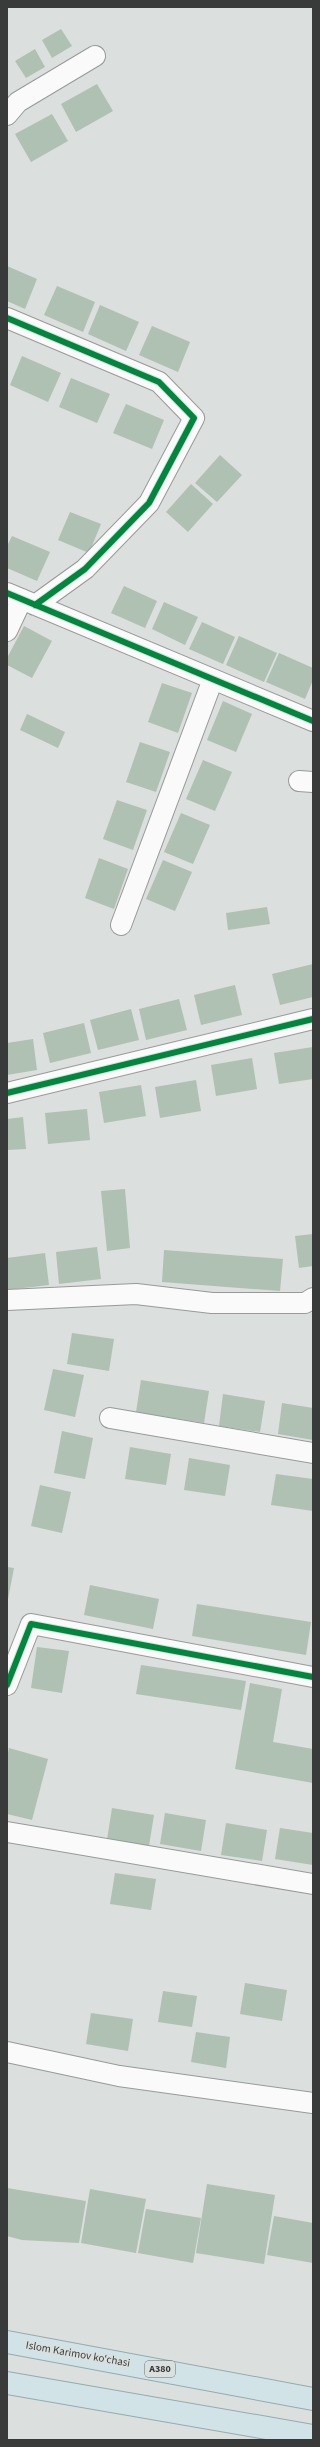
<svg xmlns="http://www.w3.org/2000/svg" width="320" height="2447" viewBox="0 0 320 2447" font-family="'Source Sans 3',sans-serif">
	<rect width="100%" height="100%" fill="#dbdfdd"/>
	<!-- building -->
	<path fill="#aec1b3" d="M61,29L72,46L52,58L42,40Z
		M35,49L45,67L26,78L15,61Z
		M97,84L113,111L76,132L61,104Z
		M52,114L68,141L31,162L15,134Z
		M7,266L37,279L25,309L7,301Z
		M57,286L95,302L83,332L44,315Z
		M100,305L139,322L126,351L88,334Z
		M152,326L190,342L178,372L139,355Z
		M22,356L61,373L48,402L10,385Z
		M71,378L110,394L97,423L59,407Z
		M126,404L164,420L152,449L113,433Z
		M220,455L242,475L217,502L195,483Z
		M191,484L213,504L188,532L166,512Z
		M70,512L101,524L89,553L58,540Z
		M12,536L50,552L37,581L7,568V546Z
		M124,586L157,601L145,628L111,613Z
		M164,602L198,617L185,645L152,629Z
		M202,622L235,637L223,664L189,649Z
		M24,626L52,641L32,678L7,665V658Z
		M239,636L277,653L264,682L226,665Z
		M279,653L313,668V680L305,699L266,682Z
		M162,683L192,693L178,733L148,722Z
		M223,701L252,714L236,752L207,740Z
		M27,714L65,732L58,748L20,730Z
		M140,742L170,752L156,792L126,782Z
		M203,760L232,772L215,811L186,799Z
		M117,800L147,810L133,850L103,839Z
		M181,813L210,825L193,864L164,852Z
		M99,858L128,869L114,909L85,898Z
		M163,860L192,872L175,911L146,899Z
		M267,907L270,924L228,930L226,913Z
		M313,964V997L280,1005L272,974Z
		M235,985L242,1015L201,1025L194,995Z
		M179,999L187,1030L146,1040L139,1009Z
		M131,1009L139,1040L98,1050L90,1020Z
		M84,1023L91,1053L50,1063L43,1033Z
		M33,1039L37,1070L7,1075V1043Z
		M313,1047V1079L279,1084L274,1053Z
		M252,1058L257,1089L216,1096L211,1065Z
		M196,1080L201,1111L160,1118L155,1087Z
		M141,1085L146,1116L104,1123L99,1092Z
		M87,1109L90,1140L48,1144L45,1113Z
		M23,1117L26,1149L7,1150V1119Z
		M125,1189L130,1248L107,1251L101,1191Z
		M313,1234V1266L299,1268L295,1236Z
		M97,1247L101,1279L59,1284L56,1252Z
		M164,1250L283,1259L280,1291L162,1282Z
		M45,1253L49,1285L7,1290V1258Z
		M72,1333L114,1339L109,1371L67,1364Z
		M53,1369L84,1375L75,1417L44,1410Z
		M141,1380L209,1391L204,1423L136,1412Z
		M223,1394L265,1401L260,1432L219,1426Z
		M282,1403L313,1408V1440L278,1434Z
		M62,1431L93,1438L85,1479L54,1473Z
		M130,1447L171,1454L166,1485L125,1479Z
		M189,1458L230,1465L225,1496L184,1490Z
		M276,1474L313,1479V1511L271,1505Z
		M40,1485L71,1492L62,1533L31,1526Z
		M7,1567L14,1568L8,1599H7Z
		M90,1585L159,1599L153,1629L84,1615Z
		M197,1604L311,1622L306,1655L192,1636Z
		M37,1647L69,1651L62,1693L31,1688Z
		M141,1665L246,1681L241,1710L136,1694Z
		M250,1683L282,1689L273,1742L313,1749V1783L235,1769Z
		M9,1748L48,1759L32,1820L7,1814V1757Z
		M112,1808L154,1815L149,1846L107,1840Z
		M165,1813L206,1820L201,1851L160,1844Z
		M226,1823L267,1830L262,1861L221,1855Z
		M280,1828L313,1833V1865L275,1859Z
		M115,1873L156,1879L151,1910L110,1904Z
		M245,1983L287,1990L282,2021L240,2014Z
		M163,1991L197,1996L192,2027L158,2022Z
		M91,2013L133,2019L128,2051L86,2044Z
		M196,2032L230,2037L226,2068L191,2062Z
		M207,2184L275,2195L264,2264L196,2253Z
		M7,2188L86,2201L79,2243L22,2240L7,2236Z
		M90,2189L146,2199L136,2253L81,2243Z
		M146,2209L201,2218L193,2263L138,2253Z
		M274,2216L313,2223V2263L267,2255Z"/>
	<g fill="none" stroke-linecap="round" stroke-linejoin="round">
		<defs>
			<path id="minor" d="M7,115L18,102L95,56
				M7,318L159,382L194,418L149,503L85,569L35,605
				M7,593L313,721
				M7,631L22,599
				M299,781L313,782
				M121,925L213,679
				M7,1093L313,1019
				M7,1300L136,1294L212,1303H305L313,1298
				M110,1418L313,1453
				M7,1685L31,1624L313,1677
				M7,1832L313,1884
				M7,2052L119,2076L313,2103"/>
			<path id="trunk" d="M7,2342L313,2399
				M7,2383L313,2436"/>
		</defs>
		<!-- minor casing -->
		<use href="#minor" stroke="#979a99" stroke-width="22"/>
		<!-- trunk casing -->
		<use href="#trunk" stroke="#93acae" stroke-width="24"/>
		<!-- minor -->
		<use href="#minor" stroke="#fafafa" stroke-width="20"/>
		<!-- trunk -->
		<use href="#trunk" stroke="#d1e3e6" stroke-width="22"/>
		<defs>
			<path id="cycleway" d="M7,318L159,382L194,418L149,503L85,569L35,605
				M7,593L313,721
				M7,1093L313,1019
				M7,1685L31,1624L313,1677"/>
		</defs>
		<!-- cycleway casing -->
		<use href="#cycleway" stroke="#dae0de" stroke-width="8"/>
		<!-- cycleway -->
		<use href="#cycleway" stroke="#00873e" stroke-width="6"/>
	</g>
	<g text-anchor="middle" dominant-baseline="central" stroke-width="3.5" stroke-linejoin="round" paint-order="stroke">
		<!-- shield labels -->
		<rect fill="#dae0de" stroke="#696c6c" stroke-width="1" x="145" y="2361" width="30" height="16" rx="3"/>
		<g font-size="10" font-weight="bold" fill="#393b3b">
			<text x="160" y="2369">A380</text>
		</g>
		<!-- street labels -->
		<g font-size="11" fill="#393b3b" stroke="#dae0de">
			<text transform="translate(78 2354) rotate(10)">Islom Karimov ko‘chasi</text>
		</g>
	</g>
	<!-- border -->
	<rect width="320" height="2447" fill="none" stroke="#393b3b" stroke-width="16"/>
</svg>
